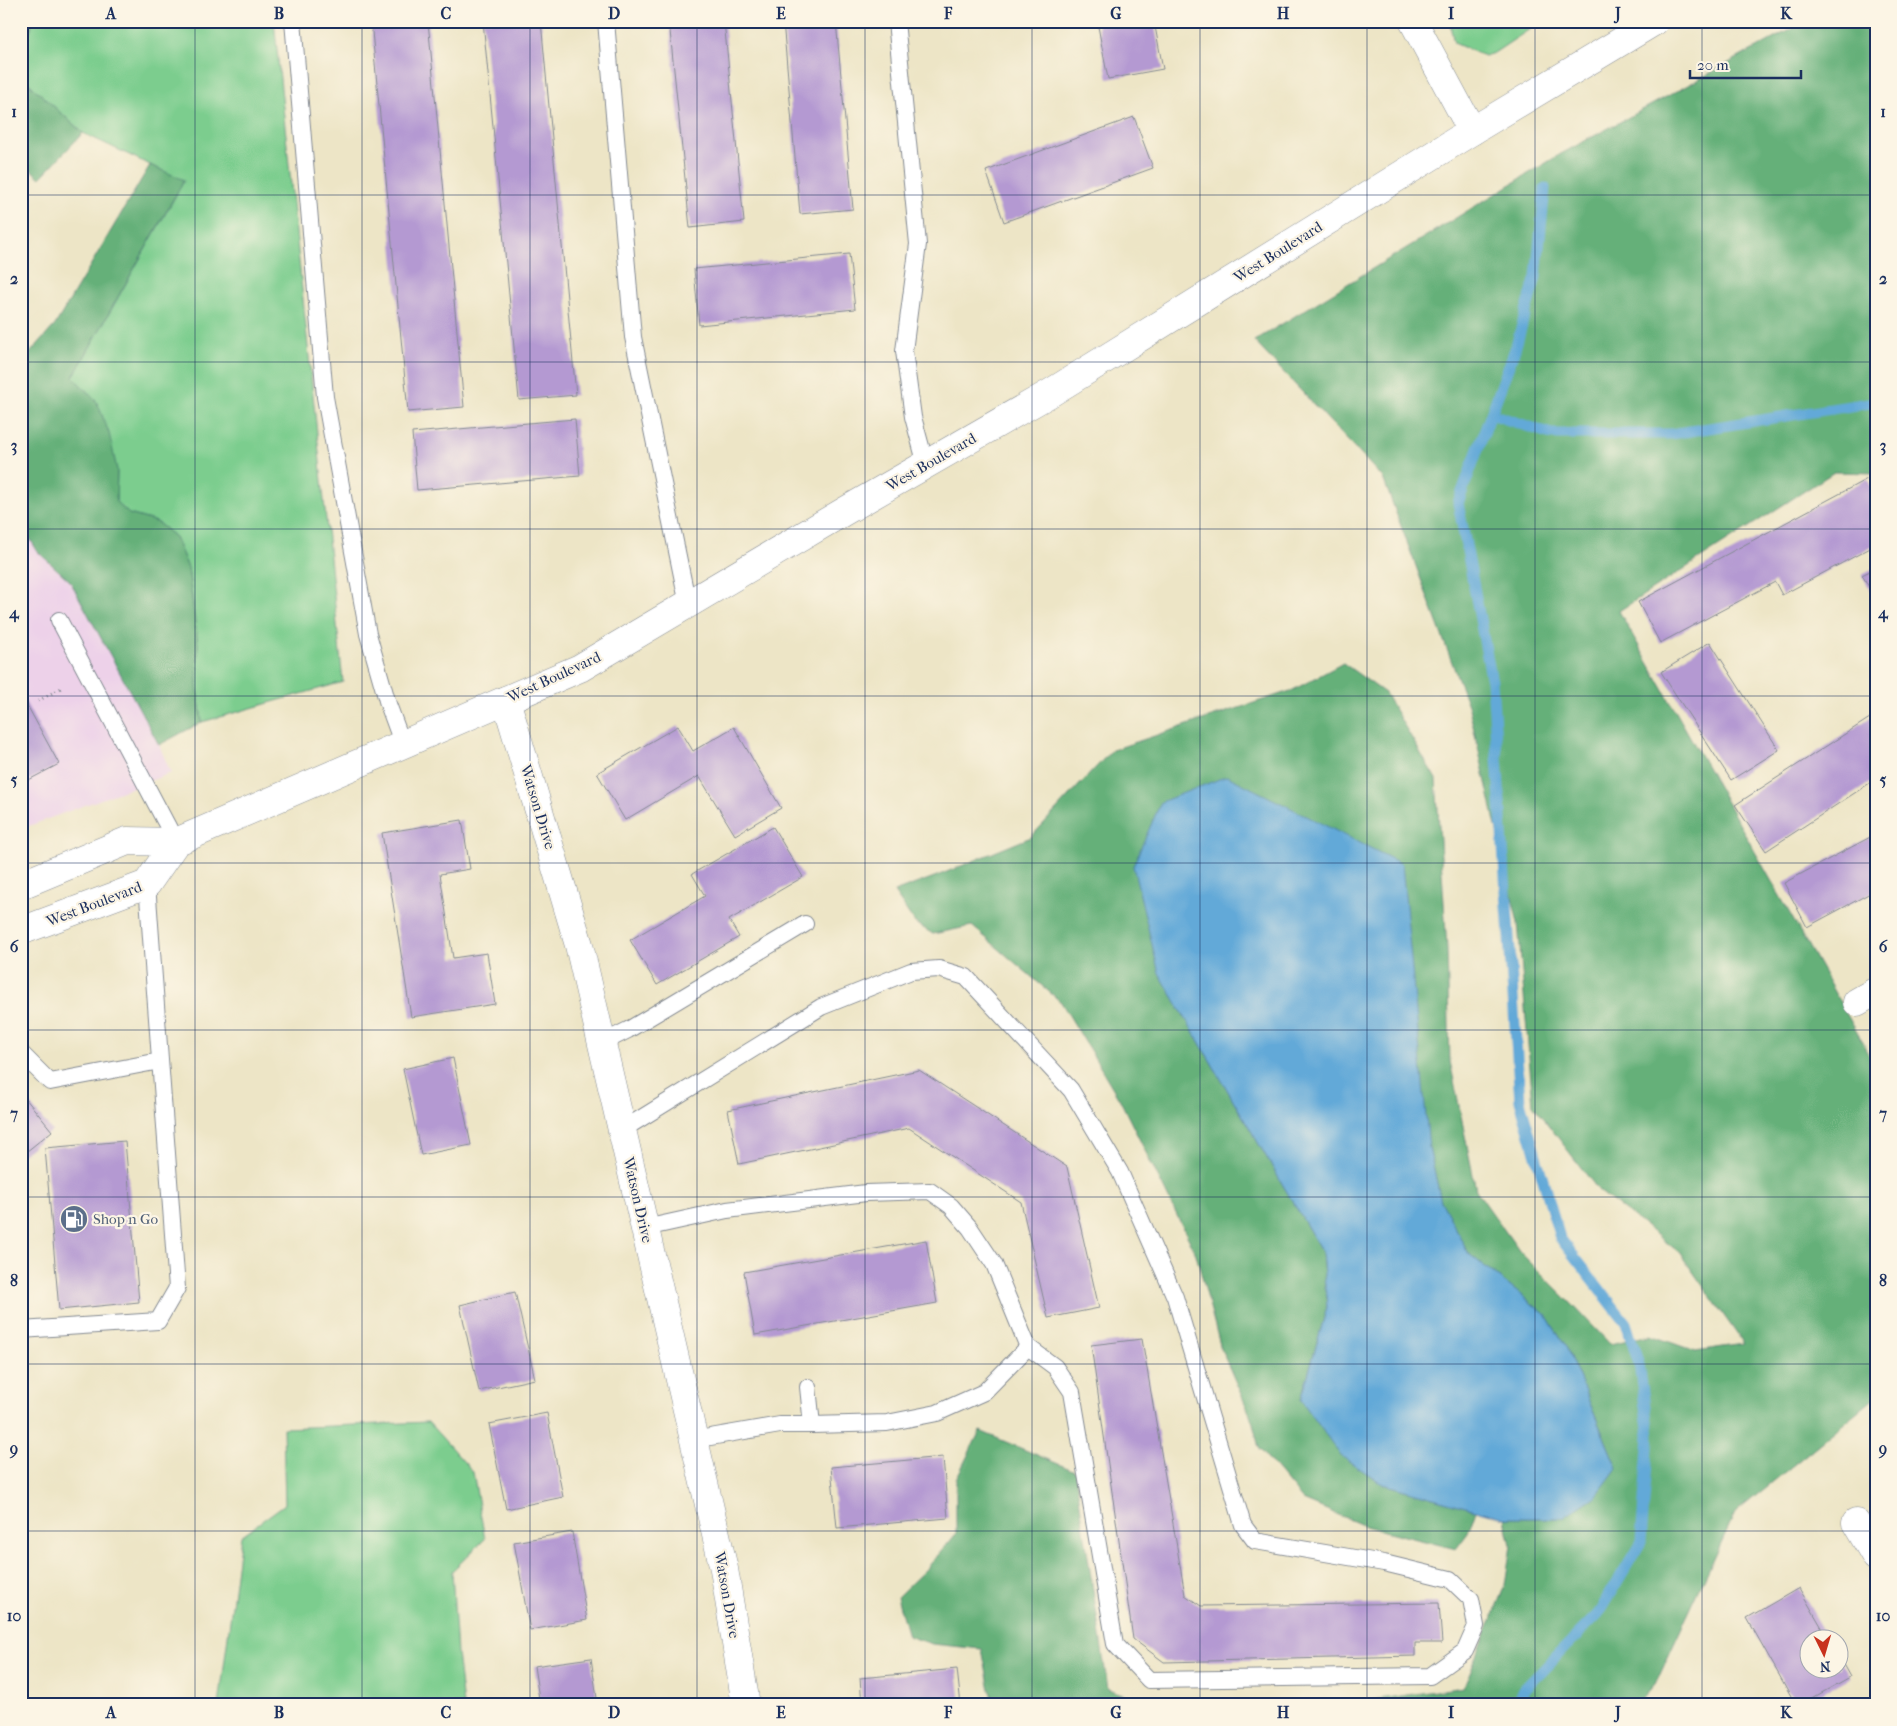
<svg xmlns="http://www.w3.org/2000/svg" width="1897" height="1726" viewBox="0 0 1897 1726" font-family="'IM FELL French Canon',serif">
	<rect width="100%" height="100%" fill="#fcf5e5"/>
	<filter id="ink" filterUnits="userSpaceOnUse"><feTurbulence type="fractalNoise" baseFrequency=".02" numOctaves="2"/><feDisplacementMap in="SourceGraphic" scale="10" xChannelSelector="R" yChannelSelector="G"/><feConvolveMatrix kernelMatrix="1 2 1 2 8 2 1 2 1" color-interpolation-filters="sRGB"/></filter>
	<filter id="wash" filterUnits="userSpaceOnUse"><feTurbulence type="fractalNoise" baseFrequency=".0096" numOctaves="4" result="noise"/><feDisplacementMap in="SourceGraphic" scale="20" xChannelSelector="R" yChannelSelector="G"/><feGaussianBlur stdDeviation="1.12" result="paint"/><feColorMatrix in="noise" values="0 0 0 0 0 0 0 0 0 0 0 0 0 0 0 0 0 1.4 0 .05"/><feComposite in="paint" operator="in"/></filter>
	<g filter="url(#wash)">
		<rect width="100%" height="100%" fill="#ede5c6"/>
		<!-- built -->
		<path fill="#edd1e9" d="M21,524L38,552L70,581L159,745L171,773L21,829Z"/>
		<!-- green -->
		<path fill="#7ccd8e" stroke="#4c7e76" d="M33,21H274L343,682L202,722L197,685L193,603L188,568L175,537L157,522L129,514L116,502L117,470L97,402L73,377L184,181L83,133L25,80L24,50Z
			M1449,21H1542L1494,53L1484,56L1454,43Z
			M428,1422L473,1472L485,1539L452,1571L457,1653L463,1705H219L241,1536L285,1504L283,1428Z"/>
		<!-- forest -->
		<path fill="#65b079" stroke="#40706c" d="M21,21H33L24,50L25,80L83,133L40,178L21,161Z
			M1806,21H1876V473L1834,472L1619,611L1876,1066V1397L1735,1513L1655,1685L1637,1705H1336L1464,1687L1505,1585L1511,1545L1505,1518H1563L1617,1468L1567,1349L1546,1315L1469,1254L1441,1202L1429,1148L1159,973L1322,1252L1327,1307L1301,1400L1383,1484L1476,1510L1468,1533L1456,1549L1365,1526L1303,1500L1259,1448L1252,1419L1221,1349L1196,1254L1120,1100L1061,1002L972,926L933,934L915,923L894,892L937,876L1031,837L1112,750L1293,690L1343,663L1385,693L1436,779L1447,949L1450,1061L1476,1190L1520,1252L1569,1301L1610,1344L1650,1335L1695,1351L1744,1344L1679,1252L1599,1191L1533,1105L1518,923L1469,708L1383,478L1254,341L1559,155Z
			M150,165L184,180L73,377L97,402L109,433L117,470L116,502L129,514L157,522L175,537L188,568L198,644L197,685L202,722L159,745L70,581L38,552L21,524V363L55,325Z
			M980,1431L1075,1471L1108,1689L1154,1705H993L982,1649L932,1644L908,1636L897,1597L928,1567L956,1534V1479Z"/>
		<!-- water -->
		<path fill="#62a9d8" stroke="#3e6c9b" d="M1227,776L1402,864L1429,1148L1441,1201L1469,1254L1546,1315L1567,1349L1617,1468L1597,1495L1563,1518H1505L1383,1484L1341,1456L1301,1400L1327,1307L1322,1252L1159,973L1133,866L1161,802Z"/>
		<g fill="none" stroke-linecap="round" stroke-linejoin="round">
			<!-- stream -->
			<path stroke="#62a9d8" stroke-width="11" d="M1491,414L1551,434H1671L1876,402
				M1517,1705L1524,1689L1598,1614L1641,1542L1649,1435L1639,1364L1626,1323L1560,1238L1520,1101L1492,682L1458,503L1515,349L1536,277L1545,188"/>
		</g>
		<g id="blocks">
			<!-- building -->
			<path fill="#b499d2" d="M371,21H428L464,407L408,412Z
				M483,21H541L576,395L519,400Z
				M669,21H724L744,222L690,228Z
				M783,21H836L853,209L800,214Z
				M1097,21H1154L1163,69L1108,79Z
				M1134,117L1153,168L1004,222L986,171Z
				M849,254L855,309L699,325L694,269Z
				M575,419L580,476L417,490L412,433Z
				M1867,479L1876,495V545L1782,595L1775,582L1660,643L1638,602Z
				M1876,568V599L1862,575Z
				M1710,642L1779,750L1731,780L1661,672Z
				M21,694L59,764L21,784Z
				M1876,714V779L1766,851L1735,805Z
				M678,726L693,751L734,727L781,808L735,835L699,776L625,820L597,773Z
				M462,820L470,869L440,874L453,958L487,953L495,1004L411,1017L382,833Z
				M773,827L803,877L729,920L739,937L657,985L630,940L705,896L692,874Z
				M1876,834V890L1807,927L1784,883Z
				M453,1058L471,1145L421,1155L403,1069Z
				M919,1070L1067,1167L1099,1308L1048,1318L1021,1202L909,1128L739,1164L728,1110Z
				M21,1093L52,1131L21,1156Z
				M125,1141L139,1302L59,1310L45,1148Z
				M926,1240L937,1303L755,1335L744,1272Z
				M515,1292L535,1379L479,1391L460,1305Z
				M1142,1339L1185,1595L1201,1606L1439,1603L1442,1643H1415V1656L1164,1662L1133,1639L1091,1345Z
				M547,1413L563,1497L506,1509L489,1424Z
				M943,1457L948,1518L837,1528L831,1467Z
				M572,1532L587,1620L530,1630L514,1542Z
				M1799,1588L1828,1638H1810V1668H1840V1659L1850,1677L1800,1705H1796L1747,1618Z
				M591,1658L598,1705H540L534,1666Z
				M957,1669L961,1705H862L860,1678Z"/>
		</g>
	</g>
	<g filter="url(#ink)">
		<use href="#blocks" fill-opacity="0" stroke="#848a92" stroke-width="1"/>
		<g fill="none" stroke-linecap="round" stroke-linejoin="round">
			<defs>
				<path id="service" d="M293,21L325,397L368,634L388,704L403,745
					M606,21L633,337L688,605
					M896,21L918,244L904,351L913,417L926,465
					M59,620L176,842
					M602,1043L628,1030L805,924
					M21,1053L50,1082L160,1061
					M622,1130L821,1007L911,971L939,969L966,977L1071,1090L1120,1172L1175,1297L1243,1525L1255,1541L1384,1563L1450,1579L1471,1599L1476,1626L1465,1651L1430,1676L1149,1680L1115,1644L1072,1392L1055,1367L1028,1347L994,1264L970,1228L951,1206L930,1191L866,1193L727,1210L645,1228
					M21,1330L158,1321L177,1288L147,884
					M808,1387L812,1425L887,1423L937,1413L984,1392L1028,1347
					M693,1440L780,1425H812"/>
				<path id="minor" d="M1413,21L1472,131
					M506,700L579,945L724,1569L746,1705
					M1857,1002L1876,991
					M1856,1523L1876,1557"/>
				<path id="primary" d="M21,885L127,841L176,842L580,668L845,511L1052,392L1472,131L1655,21
					M21,931L147,884L176,842"/>
			</defs>
			<!-- service casing -->
			<use href="#service" stroke="#848a92" stroke-width="18"/>
			<!-- minor casing -->
			<use href="#minor" stroke="#848a92" stroke-width="29"/>
			<!-- primary casing -->
			<use href="#primary" stroke="#848a92" stroke-width="29"/>
			<!-- path -->
			<path stroke="#848a92" stroke-width="3" stroke-dasharray="1 4" stroke-linecap="butt" d="M38,701L63,687"/>
			<!-- service -->
			<use href="#service" stroke="#fff" stroke-width="16"/>
			<!-- minor -->
			<use href="#minor" stroke="#fff" stroke-width="28"/>
			<!-- primary -->
			<use href="#primary" stroke="#fff" stroke-width="28"/>
		</g>
	</g>
	<!-- grid -->
	<path fill="none" stroke="#1b2f5e" stroke-width="1" stroke-opacity="0.55" d="M195,21V1705M362,21V1705M530,21V1705M697,21V1705M865,21V1705M1032,21V1705M1200,21V1705M1367,21V1705M1535,21V1705M1702,21V1705M21,195H1876M21,362H1876M21,529H1876M21,696H1876M21,863H1876M21,1030H1876M21,1197H1876M21,1364H1876M21,1531H1876"/>
	<!-- icons -->
	<defs>
		<symbol id="fuel-disc" viewBox="-11 -11 22 22"><circle r="9.5" fill="#5c6f8a" stroke="#fcf5e5"/><path d="M-5.5-6h7V0h2V4h1.3V-2.5L3-4.5l.8-.8L6-3V5H2.5V1h-1V6h-7ZM-4.2-4.7v3.2H.2V-4.7Z" fill="#fff"/></symbol>
	</defs>
	<g fill-rule="evenodd">
		<use href="#fuel-disc" x="58" y="1203" width="32" height="32"/>
	</g>
	<g text-anchor="middle" dominant-baseline="central" stroke-width="4.5" stroke-linejoin="round" paint-order="stroke">
		<!-- street labels -->
		<g font-size="15" fill="#1b2f5e" stroke="#fcf5e5">
			<text transform="translate(1278 252) rotate(-32)">West Boulevard</text>
			<text transform="translate(931 462) rotate(-30)">West Boulevard</text>
			<text transform="translate(554 677) rotate(-25)">West Boulevard</text>
			<text transform="translate(538 807) rotate(73)">Watson Drive</text>
			<text transform="translate(94 904) rotate(-21)">West Boulevard</text>
			<text transform="translate(638 1200) rotate(77)">Watson Drive</text>
			<text transform="translate(727 1595) rotate(80)">Watson Drive</text>
		</g>
		<!-- service labels -->
		<g font-size="15" fill="#4e5e75" stroke="#fcf5e5" text-anchor="start">
			<text x="93" y="1219">Shop n Go</text>
		</g>
	</g>
	<!-- margin -->
	<rect width="1897" height="1726" fill="none" stroke="#fcf5e5" stroke-width="55"/>
	<!-- north arrow -->
	<g transform="translate(1824 1654) rotate(175)"><circle r="24" fill="#fcf5e5" stroke="#a2a6af"/>
	<path d="M0-4L9 19L0 12L-9 19Z" fill="#c8321e"/>
	<text y="-8" font-size="14" font-weight="bold" text-anchor="middle" fill="#1b2f5e">N</text>
	</g>
	<!-- scale -->
	<path d="M1690 70v8h111v-8" fill="none" stroke="#1b2f5e" stroke-width="2.5"/>
	<text x="1697" y="70" font-size="15" fill="#1b2f5e" stroke="#fcf5e5" stroke-width="4" paint-order="stroke">20 m</text>
	<rect x="28" y="28" width="1842" height="1670" fill="none" stroke="#1b2f5e" stroke-width="2"/>
	<g font-size="16" text-anchor="middle" font-weight="bold" fill="#1b2f5e">
		<text x="111" y="19">A</text>
		<text x="279" y="19">B</text>
		<text x="446" y="19">C</text>
		<text x="614" y="19">D</text>
		<text x="781" y="19">E</text>
		<text x="948" y="19">F</text>
		<text x="1116" y="19">G</text>
		<text x="1283" y="19">H</text>
		<text x="1451" y="19">I</text>
		<text x="1618" y="19">J</text>
		<text x="1786" y="19">K</text>
		<text x="14" y="117">1</text>
		<text x="1883" y="117">1</text>
		<text x="14" y="284">2</text>
		<text x="1883" y="284">2</text>
		<text x="14" y="451">3</text>
		<text x="1883" y="451">3</text>
		<text x="14" y="618">4</text>
		<text x="1883" y="618">4</text>
		<text x="14" y="785">5</text>
		<text x="1883" y="785">5</text>
		<text x="14" y="952">6</text>
		<text x="1883" y="952">6</text>
		<text x="14" y="1119">7</text>
		<text x="1883" y="1119">7</text>
		<text x="14" y="1286">8</text>
		<text x="1883" y="1286">8</text>
		<text x="14" y="1454">9</text>
		<text x="1883" y="1454">9</text>
		<text x="14" y="1621">10</text>
		<text x="1883" y="1621">10</text>
		<text x="111" y="1718">A</text>
		<text x="279" y="1718">B</text>
		<text x="446" y="1718">C</text>
		<text x="614" y="1718">D</text>
		<text x="781" y="1718">E</text>
		<text x="948" y="1718">F</text>
		<text x="1116" y="1718">G</text>
		<text x="1283" y="1718">H</text>
		<text x="1451" y="1718">I</text>
		<text x="1618" y="1718">J</text>
		<text x="1786" y="1718">K</text>
	</g>
</svg>
